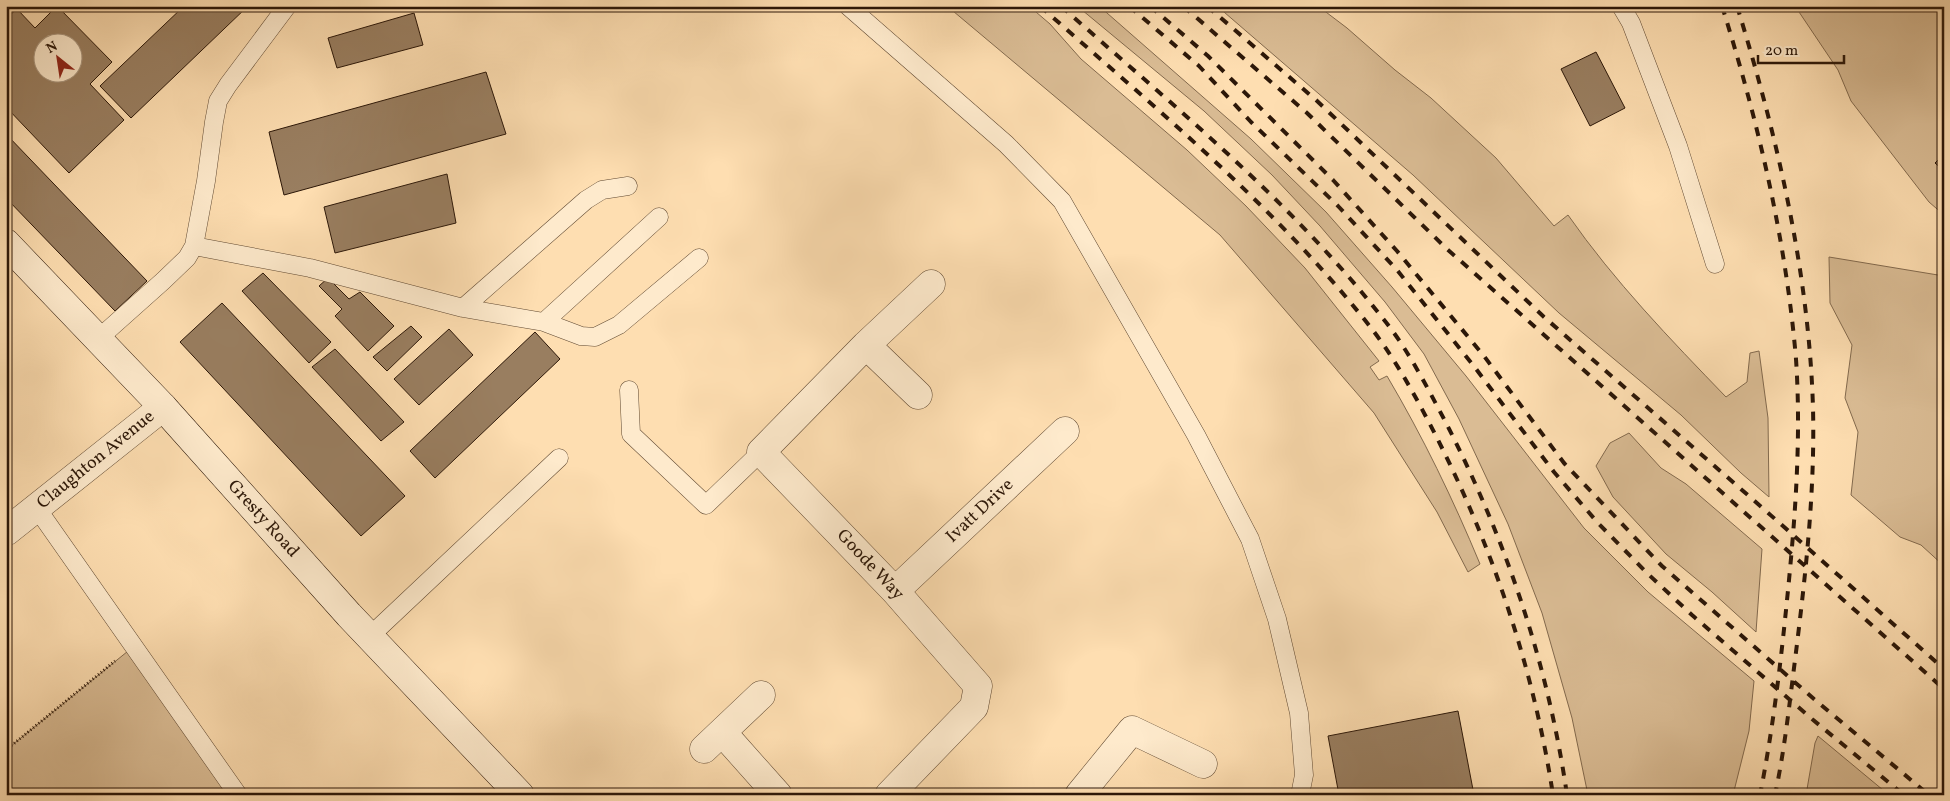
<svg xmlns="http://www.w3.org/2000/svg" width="1950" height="801" viewBox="0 0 1950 801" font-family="Vollkorn,serif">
	<rect width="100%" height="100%" fill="#fedeb1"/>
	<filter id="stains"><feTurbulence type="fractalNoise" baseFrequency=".004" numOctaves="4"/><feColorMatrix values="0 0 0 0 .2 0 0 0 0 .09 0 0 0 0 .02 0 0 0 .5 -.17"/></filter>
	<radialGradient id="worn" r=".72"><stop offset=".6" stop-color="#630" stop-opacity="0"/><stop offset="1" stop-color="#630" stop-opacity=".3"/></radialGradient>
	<!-- green -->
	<path fill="#dabc94" stroke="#836a4e" d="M947,6H1029L1050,24L1081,59L1187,150L1246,206L1305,268L1379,361L1370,367L1379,380L1387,376C1423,437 1453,499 1480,564L1468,572L1437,512L1374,413L1220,235Z
		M1085,6H1099L1251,139L1326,212L1392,287L1466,376L1584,528L1648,592L1754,681L1749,731L1733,795H1588L1572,718L1542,613L1508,524L1459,419L1424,354L1385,302L1320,226L1272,175L1204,111L1082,10Z
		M1217,6H1318L1347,28L1395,70L1431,98L1496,158L1554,226L1568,215C1614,281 1670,339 1726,397L1747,382L1750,353L1759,351L1768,418L1769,497L1741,473L1681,415L1559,313L1413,175Z
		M1795,6H1944V215L1929,202L1851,101L1838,70Z
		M1829,257L1944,276V566L1921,545L1900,537L1851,495L1858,432L1845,398L1852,345L1830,303Z
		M1629,433L1661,468L1686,484L1762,549L1756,632L1712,592L1666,554L1613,497L1596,466L1610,443Z
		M133,647L238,795H6V750Z
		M1818,736L1889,795H1806L1815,743Z"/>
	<!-- building -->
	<path fill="#997e60" stroke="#2c1708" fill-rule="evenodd" d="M57,6L112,62L90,84L124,120L69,173L6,107V19L17,9L35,28ZM42,42H72V72H42Z
		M184,6H248L131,118L100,86Z
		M414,13L423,45L337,68L328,38Z
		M1596,52L1625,108L1590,126L1561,69Z
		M486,72L506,134L284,195L269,132Z
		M6,134L147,281L115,311L6,198Z
		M1944,154V171L1935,163Z
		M447,174L456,223L335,253L324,207Z
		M263,273L331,342L309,363L242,291Z
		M328,278L349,299L360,292L394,326L368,351L335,316L342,309L319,286Z
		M222,303L405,496L361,536L180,342Z
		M411,326L422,337L387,371L373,357Z
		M449,329L473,355L419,405L394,379Z
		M535,332L560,359L435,478L410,451Z
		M335,349L404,422L381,441L312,367Z
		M1458,711L1474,795H1339L1328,736Z"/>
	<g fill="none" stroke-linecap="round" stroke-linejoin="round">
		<defs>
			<path id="service" d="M848,6L1006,144L1062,201L1196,435L1250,539L1277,619L1299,713L1304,775L1300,795
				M1621,6L1631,23L1678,146L1715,264
				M194,246L310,268L463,308L544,322L581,336L595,337L619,325L699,258
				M463,308L586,200L602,190L628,186
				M544,322L659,217
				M98,339L163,281L187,258L194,246L206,181L214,122L218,101L228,85L287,6
				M629,390L631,434L706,505L761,452
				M36,507L238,795
				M369,637L559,458"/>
			<path id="minor" d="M866,345L918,395
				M6,532L163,407
				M895,591L1065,431
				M722,732L778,795
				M704,749L761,695
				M889,795L974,707L978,686L895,591L761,452L866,345L931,284
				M1079,795L1132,730L1203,764"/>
			<path id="secondary" d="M6,243L163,407L349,615L520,795"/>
		</defs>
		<!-- service casing -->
		<use href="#service" stroke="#604932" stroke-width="19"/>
		<!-- minor casing -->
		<use href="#minor" stroke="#604932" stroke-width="29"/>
		<!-- secondary casing -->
		<use href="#secondary" stroke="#2c1708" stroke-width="29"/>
		<!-- path -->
		<path stroke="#2c1708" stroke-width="3" stroke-dasharray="1 2.5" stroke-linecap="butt" d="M6,750L115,661"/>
		<!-- service -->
		<use href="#service" stroke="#feeacc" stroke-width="18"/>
		<!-- minor -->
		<use href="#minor" stroke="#feeacc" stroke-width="28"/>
		<!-- secondary -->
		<use href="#secondary" stroke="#feeacc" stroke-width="28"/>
		<!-- rail -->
		<path stroke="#2c1708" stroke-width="4" stroke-dasharray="9 9" stroke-linecap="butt" d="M1040,6C1154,107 1273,204 1368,324C1395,358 1416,397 1436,436C1493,548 1534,670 1553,795
			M1061,6C1172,105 1289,199 1381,316C1406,346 1426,385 1444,419C1505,537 1548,663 1567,795
			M1129,6L1199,66L1251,122L1338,206L1397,270L1473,365L1554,472L1598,523L1648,574L1692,615L1812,719L1904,795
			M1150,6L1208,56L1333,180L1397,251L1484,356L1564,463L1662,566L1814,699L1929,795
			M1183,6L1307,113L1447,249L1944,689
			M1207,6L1316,100L1544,317L1766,511L1944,669
			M1722,6C1758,121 1786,240 1796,359C1801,433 1796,507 1789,580C1782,652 1774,724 1760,795
			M1737,6C1777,136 1809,272 1813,408C1815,489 1806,571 1796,652C1790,699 1785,748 1775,795"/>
	</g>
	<g text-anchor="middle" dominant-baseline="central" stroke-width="5" stroke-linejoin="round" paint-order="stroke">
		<!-- street labels -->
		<g font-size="18" fill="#2c1708" stroke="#feeacc">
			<text transform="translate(96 460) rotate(-39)">Claughton Avenue</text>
			<text transform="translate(980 511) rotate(-43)">Ivatt Drive</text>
			<text transform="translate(263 519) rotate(48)">Gresty Road</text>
			<text transform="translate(870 565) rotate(47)">Goode Way</text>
		</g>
	</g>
	<!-- margin -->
	<rect width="1950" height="801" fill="none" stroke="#fedeb1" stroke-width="25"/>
	<rect x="8" y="8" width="1935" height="786" fill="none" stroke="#2c1708" stroke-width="2.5"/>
	<rect x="12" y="12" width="1925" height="776" fill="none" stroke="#2c1708"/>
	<!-- north arrow -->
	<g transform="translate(58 58) rotate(330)"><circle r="24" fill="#feeacc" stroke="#aa967e"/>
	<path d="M0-4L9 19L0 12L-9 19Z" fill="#8f2418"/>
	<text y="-8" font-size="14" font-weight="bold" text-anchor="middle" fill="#2c1708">N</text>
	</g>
	<!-- scale -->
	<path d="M1758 55v8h86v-8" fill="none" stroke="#2c1708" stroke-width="2.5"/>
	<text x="1765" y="55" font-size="15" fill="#2c1708" stroke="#feeacc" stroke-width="4" paint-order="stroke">20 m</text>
	<rect width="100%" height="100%" filter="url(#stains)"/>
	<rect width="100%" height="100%" fill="url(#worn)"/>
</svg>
